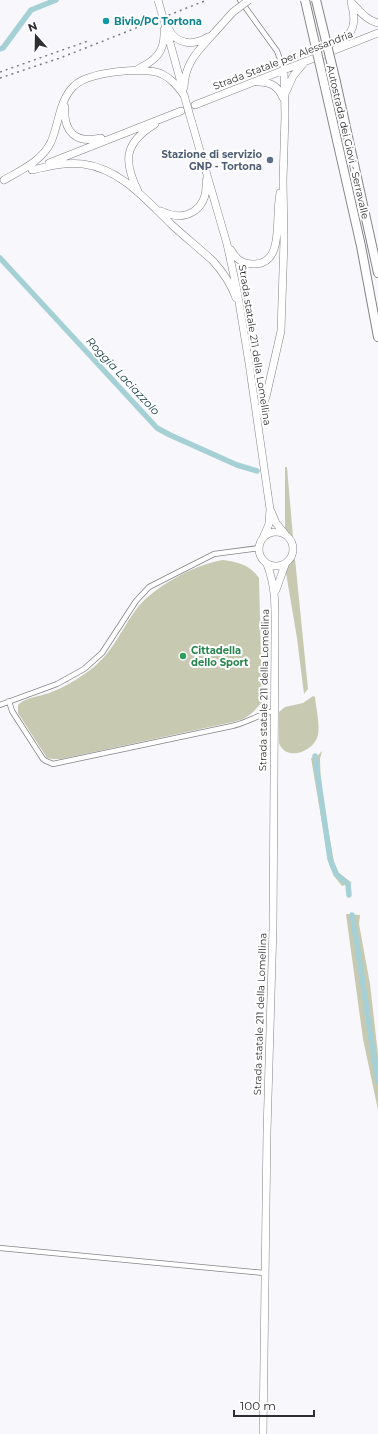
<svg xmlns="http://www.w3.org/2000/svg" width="378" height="1434" viewBox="0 0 378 1434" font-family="Montserrat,sans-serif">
	<rect width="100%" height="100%" fill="#f8f8fc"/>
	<!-- green -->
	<path fill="#c7c9b0" d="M285,467H287L293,537L285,531Z
		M294,559H295L308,689L304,694L297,638L285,567Z
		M223,560C238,562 250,565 259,578L262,702C253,713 247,719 233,722L61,759H52L47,758L18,713V705C26,697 38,697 49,693C62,688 75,681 86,673C111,656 118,635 135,611C151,588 195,564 223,560Z
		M313,696L315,697C316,708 320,723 318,735C314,752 286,762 279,743V712L285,707L303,703Z
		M322,751L320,759L321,789L334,862L339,873L352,883L342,886L334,876L329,864L311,758L317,756Z
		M346,914L360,915L359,924L370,984L378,1055V1110L363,1039Z"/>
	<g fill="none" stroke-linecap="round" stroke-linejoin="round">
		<!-- canal -->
		<path stroke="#a5d0d6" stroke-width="5.5" d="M0,49L3,48L31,10L56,0
			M0,258L157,428L170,435L237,465L257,471
			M315,756L330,859L336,874L348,884L349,895
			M352,915C362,970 368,1026 378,1081"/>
		<defs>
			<path id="minor" d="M240,0L277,51L284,70
				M9,701L12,711L43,759L46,761L53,764L232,726C247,723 259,714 274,711
				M0,705L57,684L84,669L102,653L136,601L149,587L214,554L259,548
				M0,1248L264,1273"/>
			<path id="primary" d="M352,3C360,11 366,20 378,23
				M164,21L183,90
				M168,28C177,45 193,46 208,37
				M337,47C354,32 357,24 351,2
				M138,69C156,60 165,52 164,30
				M258,82C271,82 278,86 283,98
				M184,87C185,62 199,50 215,32
				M286,92L293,76L303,64
				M195,105L378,33
				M65,107C63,132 76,144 101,138
				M192,123L227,244L237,290L249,363L270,509L269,524L263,538
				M49,163L181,111
				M32,170C49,166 66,162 83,164C121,169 146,200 172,225C185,237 200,249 213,261C223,272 231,284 236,298
				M4,180C21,170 42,161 51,142C59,124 59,100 74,86C88,72 144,66 162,74C172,79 178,87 184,95
				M138,191C123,161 124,143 155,124
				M161,211C186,223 208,210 206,181
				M231,250C236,259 242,264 253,264C279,265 277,233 278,215C278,208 279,200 280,193
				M257,418L266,397L281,331L284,240L283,181L285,115L284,70
				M271,511L276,523L285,534
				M259 549a17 17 0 1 1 34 0a17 17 0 1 1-34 0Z
				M276,590L285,565
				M263,1434L267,1132L273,927L275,631C275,606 276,588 267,564"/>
			<path id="motorway" d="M336,82L378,273
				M324,83L361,246L378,337"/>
		</defs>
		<!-- minor casing -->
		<use href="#minor" stroke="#848488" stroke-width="6"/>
		<!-- primary casing -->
		<use href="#primary" stroke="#848488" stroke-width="8"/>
		<!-- motorway casing -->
		<use href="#motorway" stroke="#848488" stroke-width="10"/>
		<!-- minor -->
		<use href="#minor" stroke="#fff" stroke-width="4.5"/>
		<!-- primary -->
		<use href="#primary" stroke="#fff" stroke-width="7"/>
		<!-- motorway -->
		<use href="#motorway" stroke="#fff" stroke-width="8"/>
		<!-- rail -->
		<path stroke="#7d7d80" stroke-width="1.5" stroke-dasharray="2 4" stroke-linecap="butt" d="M0,72L88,41
			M0,78L60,58L207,0"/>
		<defs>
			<path id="primary-bridge" d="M158,0L164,21
				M215,32L233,12L249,0
				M184,95L192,123"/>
			<path id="motorway-bridge" d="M305,0L324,83
				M316,0L336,82"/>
		</defs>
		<!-- primary-bridge casing -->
		<use href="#primary-bridge" stroke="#848488" stroke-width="8" stroke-linecap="butt"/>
		<!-- motorway-bridge casing -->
		<use href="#motorway-bridge" stroke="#848488" stroke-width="10" stroke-linecap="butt"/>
		<!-- primary-bridge -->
		<use href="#primary-bridge" stroke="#fff" stroke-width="7"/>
		<!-- motorway-bridge -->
		<use href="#motorway-bridge" stroke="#fff" stroke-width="8"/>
	</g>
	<!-- markers -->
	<circle fill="#0f9aa8" stroke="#fff" stroke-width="1.5" cx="106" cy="21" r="4"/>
	<circle fill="#5c6f8a" stroke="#fff" stroke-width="1.5" cx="270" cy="160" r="4"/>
	<circle fill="#2e9e5b" stroke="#fff" stroke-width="1.5" cx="183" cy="656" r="4"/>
	<g text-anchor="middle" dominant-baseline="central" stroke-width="4" stroke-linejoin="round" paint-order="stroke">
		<!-- culture labels -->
		<g font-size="10" font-weight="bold" fill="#0d838f" stroke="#fff" text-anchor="start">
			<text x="114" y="21">Bivio/PC Tortona</text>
		</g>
		<!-- street labels -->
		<g font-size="10" fill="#2f2f31" stroke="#fff">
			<text transform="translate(283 60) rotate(-21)">Strada Statale per Alessandria</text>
			<text transform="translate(348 142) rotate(77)">Autostrada dei Giovi - Serravalle</text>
			<text transform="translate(255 345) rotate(81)">Strada statale 211 della Lomellina</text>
			<text transform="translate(264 690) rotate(-89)">Strada statale 211 della Lomellina</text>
			<text transform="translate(260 1014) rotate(-88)">Strada statale 211 della Lomellina</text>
		</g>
		<!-- service labels -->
		<g font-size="10" font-weight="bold" fill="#4e5e75" stroke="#fff" text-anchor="end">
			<text x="262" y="154">Stazione di servizio<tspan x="262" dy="12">GNP - Tortona</tspan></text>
		</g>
		<!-- leisure labels -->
		<g font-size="10" font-weight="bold" fill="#27864d" stroke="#fff" text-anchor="start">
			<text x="191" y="650">Cittadella<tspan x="191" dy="12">dello Sport</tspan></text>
		</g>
		<!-- water labels -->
		<g font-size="11" font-style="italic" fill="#10393f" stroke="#fff">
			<text transform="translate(123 376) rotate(47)">Roggia Laciazzolo</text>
		</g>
	</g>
	<!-- north arrow -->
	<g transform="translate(36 36) rotate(340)" stroke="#ffffff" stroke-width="3" paint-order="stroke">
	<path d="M0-3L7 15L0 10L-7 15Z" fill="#2f2f31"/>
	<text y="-6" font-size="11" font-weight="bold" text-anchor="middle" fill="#2f2f31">N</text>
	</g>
	<!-- scale -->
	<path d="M234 1410v6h80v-6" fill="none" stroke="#2f2f31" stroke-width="2"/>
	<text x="240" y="1410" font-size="12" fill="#2f2f31" stroke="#ffffff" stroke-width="3" paint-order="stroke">100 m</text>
</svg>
